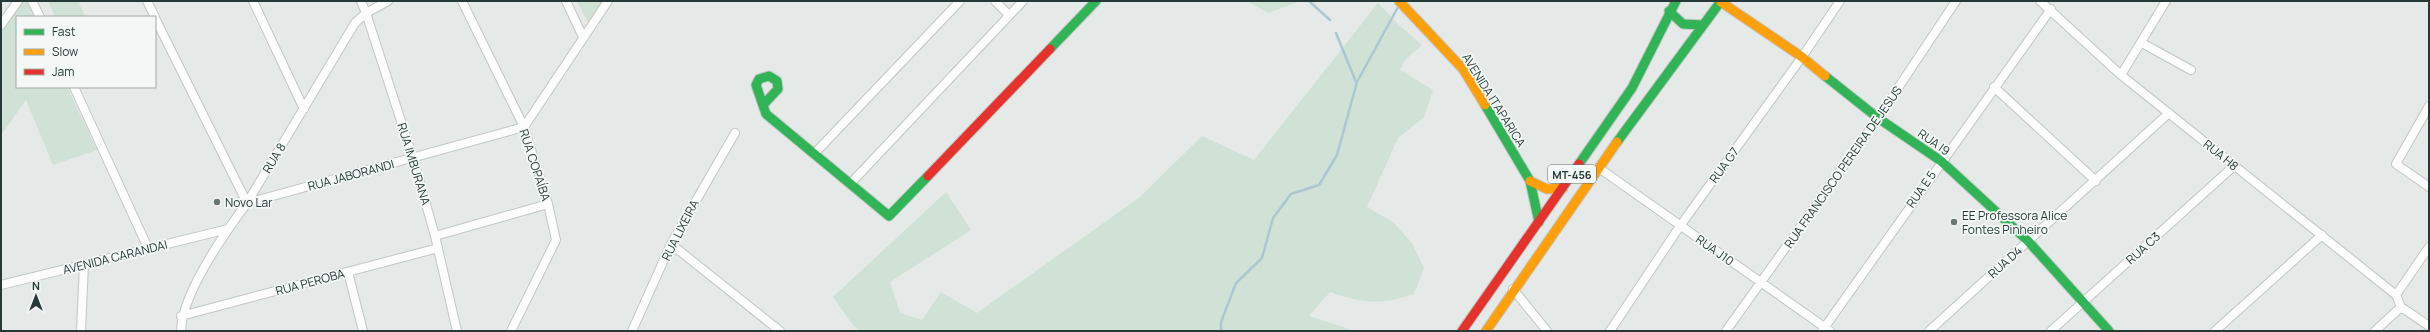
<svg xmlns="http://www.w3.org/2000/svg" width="2430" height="332" viewBox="0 0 2430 332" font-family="Manrope,sans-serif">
	<rect width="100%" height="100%" fill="#e5e9e7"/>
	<!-- green -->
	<path fill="#d0e1d6" d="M18,1H27L34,17H17V87H67L97,150L53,165L26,100L1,135V25Z
		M48,1H81L79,4L86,17H55Z
		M577,1H606L590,26Z
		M1247,1H1300L1268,13Z
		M1378,3L1399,25L1422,45L1404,61L1400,70L1433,90L1424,117L1398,138L1367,207L1393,222L1412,243L1424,268L1414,294C1379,305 1365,304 1330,292L1309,316L1355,331H860L853,325L833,297L946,192L971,230L890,282L900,313L922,320L941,292L977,313L1140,197L1202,136L1254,160Z"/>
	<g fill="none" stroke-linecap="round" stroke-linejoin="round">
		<!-- stream -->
		<path stroke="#aac8d3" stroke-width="2.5" d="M1309,1L1330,20
			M1336,33L1356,82
			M1221,331V322L1236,283L1262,258L1273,218L1291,194L1319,185L1337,155L1357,82L1398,7"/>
		<defs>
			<path id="street" d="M32,1L40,17
				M147,1L155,17
				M253,1L304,109
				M361,1L366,13L413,158L435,236L457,331
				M462,1L524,127L548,204L556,240L511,331
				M566,1L583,37
				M995,1L1009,15
				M2040,1L2121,75L2396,295L2401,307
				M155,18L247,203L524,127
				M1,25L18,1
				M2142,43L2191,70
				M2121,75L2166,1
				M74,87L148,248
				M1994,87L2096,181
				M2429,106L2396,164L2429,187
				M524,127L608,1
				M815,153L960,1
				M1599,168L1830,331
				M851,183L1023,1
				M435,236L548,204
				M671,244L780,331
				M348,272L363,331
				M1,285L228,229
				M1513,289L1547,331
				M2396,295L2429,247
				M2401,307L2429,326
				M181,316L438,248
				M81,331L84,264
				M181,331C182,293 224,234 247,203L355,23L366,13L388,1
				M632,331L671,244L735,133
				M1610,331L1680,226L1802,57L1840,1
				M1726,331L1878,118L1956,1
				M1822,331L2051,9
				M1929,331L2169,113
				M2051,331L2235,165
				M2215,331L2322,235
				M2375,331L2401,307"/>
			<path id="fast" d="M1669,11L1683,24L1703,25
				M1050,49L1096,1
				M1825,76L1878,118L1941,161L2028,241L2109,331
				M763,105L778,89L777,81L769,76L759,79L756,85L766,114L889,216L928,176
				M1485,105L1530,181L1539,222
				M1617,142L1721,1
				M1579,164L1632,88L1676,1"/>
			<path id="slow" d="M1399,1L1463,69L1485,105
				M1721,2L1802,57L1825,76
				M1530,181L1547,189L1563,188
				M1486,331L1617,142"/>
			<path id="jam" d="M928,176L1050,49
				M1462,331L1579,164"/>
		</defs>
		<!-- street casing -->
		<use href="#street" stroke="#c2c6c4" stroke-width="10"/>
		<!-- fast casing -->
		<use href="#fast" stroke="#c1c6c5" stroke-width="11"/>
		<!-- slow casing -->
		<use href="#slow" stroke="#c1c6c5" stroke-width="11"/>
		<!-- jam casing -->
		<use href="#jam" stroke="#c1c6c5" stroke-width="11"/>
		<!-- street -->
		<use href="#street" stroke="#fbfcfb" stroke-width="8"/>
		<!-- fast -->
		<use href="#fast" stroke="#30b455" stroke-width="9"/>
		<!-- slow -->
		<use href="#slow" stroke="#ff9f0a" stroke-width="9"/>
		<!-- jam -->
		<use href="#jam" stroke="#e5322d" stroke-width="9"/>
	</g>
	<!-- markers -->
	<g fill="#687775" stroke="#f3f8f6" stroke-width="1.5">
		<circle cx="217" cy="202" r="4"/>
		<circle cx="1954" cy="222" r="4"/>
	</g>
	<g text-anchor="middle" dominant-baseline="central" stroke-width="3.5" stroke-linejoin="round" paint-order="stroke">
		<!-- shield labels -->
		<rect fill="#f3f8f6" stroke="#637370" stroke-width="1" x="1548" y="165" width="48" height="18" rx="3"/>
		<g font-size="11" font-weight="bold" fill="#253a37">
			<text x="1572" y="174">MT-456</text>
		</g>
		<!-- street labels -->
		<g font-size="12" fill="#253a37" stroke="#f3f8f6">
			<text transform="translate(1494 100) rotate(58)">AVENIDA ITAPARICA</text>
			<text transform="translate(1934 142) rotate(35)">RUA I9</text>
			<text transform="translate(2221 155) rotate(39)">RUA H8</text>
			<text transform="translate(274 158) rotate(-59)">RUA 8</text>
			<text transform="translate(414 164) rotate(73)">RUA IMBURANA</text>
			<text transform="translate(535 165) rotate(72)">RUA COPAÍBA</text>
			<text transform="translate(1724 165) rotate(-54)">RUA G7</text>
			<text transform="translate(1843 167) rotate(-55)">RUA FRANCISCO PEREIRA DE JESUS</text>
			<text transform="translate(351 175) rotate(-15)">RUA JABORANDI</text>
			<text transform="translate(1921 189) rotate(-55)">RUA E 5</text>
			<text transform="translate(680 230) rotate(-63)">RUA LIXEIRA</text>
			<text transform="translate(2143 248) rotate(-42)">RUA C3</text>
			<text transform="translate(1715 250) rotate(35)">RUA J10</text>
			<text transform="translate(115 257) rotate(-14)">AVENIDA CARANDAI</text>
			<text transform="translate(2005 262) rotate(-42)">RUA D4</text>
			<text transform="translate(310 282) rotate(-15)">RUA PEROBA</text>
		</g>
		<!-- poi labels -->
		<g font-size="12" fill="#253a37" stroke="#f3f8f6" text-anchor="start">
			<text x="225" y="202">Novo Lar</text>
			<text x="1962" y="215">EE Professora Alice<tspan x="1962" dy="14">Fontes Pinheiro</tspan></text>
		</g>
	</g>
	<!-- border -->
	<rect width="2430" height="332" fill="none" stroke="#253a37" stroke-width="4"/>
	<!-- legend -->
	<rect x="16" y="16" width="140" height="72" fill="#f3f8f6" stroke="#a1acaa"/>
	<rect x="24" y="29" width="20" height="6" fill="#30b455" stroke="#a1acaa"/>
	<text x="52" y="36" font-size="12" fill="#253a37">Fast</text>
	<rect x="24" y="49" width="20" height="6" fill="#ff9f0a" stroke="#a1acaa"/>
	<text x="52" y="56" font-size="12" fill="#253a37">Slow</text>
	<rect x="24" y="69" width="20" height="6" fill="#e5322d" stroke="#a1acaa"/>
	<text x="52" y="76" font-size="12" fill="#253a37">Jam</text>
	<!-- north arrow -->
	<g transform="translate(36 296)" stroke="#f3f8f6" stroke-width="3" paint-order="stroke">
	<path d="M0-3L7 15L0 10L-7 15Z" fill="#253a37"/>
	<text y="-6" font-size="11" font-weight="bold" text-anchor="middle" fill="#253a37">N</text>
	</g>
</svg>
